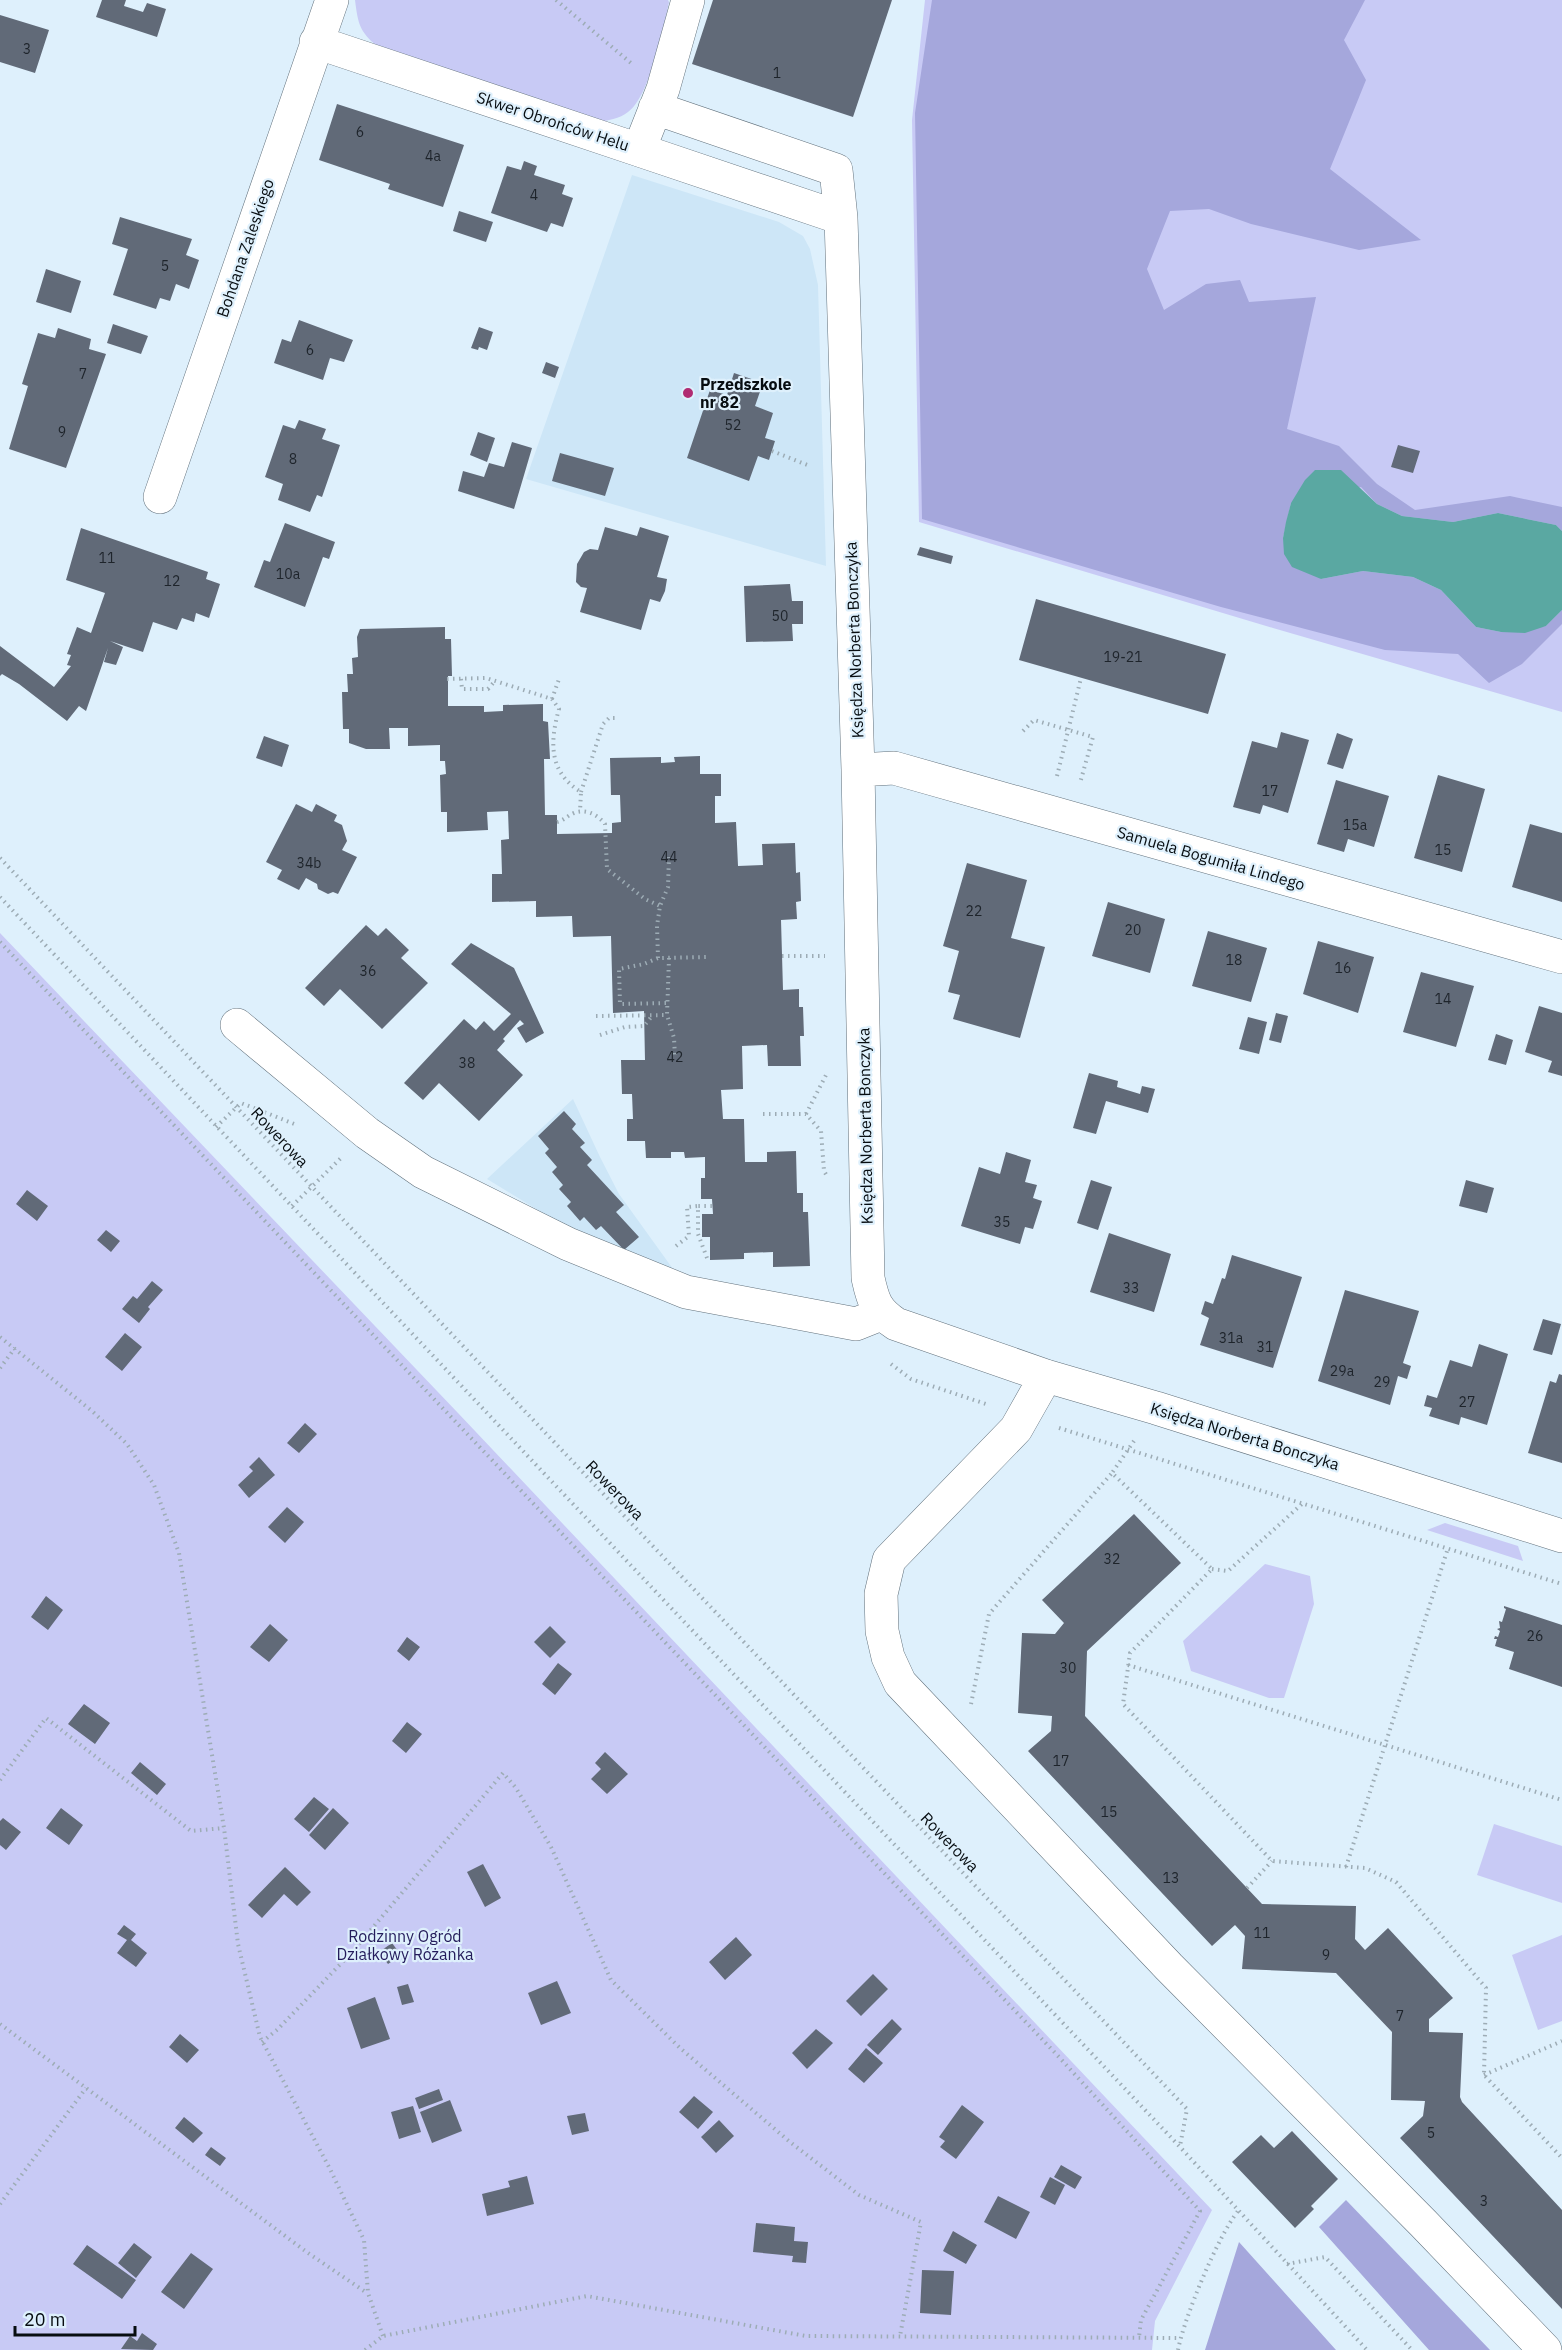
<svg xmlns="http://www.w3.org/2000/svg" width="1562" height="2350" viewBox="0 0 1562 2350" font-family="'IBM Plex Sans',sans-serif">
	<rect width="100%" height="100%" fill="#def0fc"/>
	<!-- built -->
	<path fill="#cde6f7" d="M632,175L779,222L803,236L810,249L818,285L826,566L526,479Z
		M573,1099L600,1157L619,1194L673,1269L579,1235L487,1179Z"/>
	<!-- green -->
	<path fill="#c8caf5" d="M355,0H668L669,2C664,27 649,98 628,112C620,119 607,120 597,123L377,46C359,31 358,23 355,0Z
		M925,0H1562V712L1273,628L919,522L912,120Z
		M0,933L458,1413L1212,2210L1155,2321L1152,2350H0Z
		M1445,1523L1518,1546L1523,1561L1427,1530Z
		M1265,1564L1310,1576L1314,1604L1284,1698H1269L1191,1671L1183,1641Z
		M1494,1824L1562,1846V1903L1477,1875Z
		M1562,1935V2021L1538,2030L1512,1955Z"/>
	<!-- forest -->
	<path fill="#a5a7dc" d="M932,0H1365L1344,40L1366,80L1330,169L1421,240L1359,250L1251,224L1209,209L1170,211L1147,269L1164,310L1206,284L1240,280L1249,302L1316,297L1287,429L1339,446L1377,484L1415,510L1510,496L1562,507V531L1556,525L1498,513L1453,522L1402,516L1377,504L1361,487L1291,503L1283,538L1321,579L1363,571L1413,577L1441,590L1476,627L1501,632L1546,626L1562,610V624L1522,664L1489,683L1458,654L1385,650L1221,607L922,519L915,113Z
		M1346,2200L1490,2350H1429L1319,2227Z
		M1239,2242L1336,2350H1205Z"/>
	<!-- water -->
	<path fill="#5aa8a2" d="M1315,470H1341L1377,504L1402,516L1453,522L1498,513L1556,525L1562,531V610L1546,626L1525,633L1501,632L1476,627L1441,590L1413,577L1363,571L1321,579L1292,567L1284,554L1283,538L1286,522L1291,503L1305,480Z"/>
	<!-- building -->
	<path fill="#616a78" d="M102,0H126L124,6L143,12L147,3L166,9L157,37L96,17Z
		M713,0H892L853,117L692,64Z
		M0,15L49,30L35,73L0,62Z
		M337,104L464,145L443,207L388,189L390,184L319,160Z
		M524,161L537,166L534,175L565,185L562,194L573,198L563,227L551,223L547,232L491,213L507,166L521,170Z
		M459,211L493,222L486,242L453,231Z
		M120,217L192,239L186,255L199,260L189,289L176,284L170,301L160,298L156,309L113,295L128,249L112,244Z
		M46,269L81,281L71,313L36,302Z
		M299,320L353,340L344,362L330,358L323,380L274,363L282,339L291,342Z
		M113,324L148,336L141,354L107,343Z
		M479,327L493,332L487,350L479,347L478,350L471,348Z
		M58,328L91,339L89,349L106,354L66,468L9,449L28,386L22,384L38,333L55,338Z
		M546,362L559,367L555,378L542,373Z
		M734,373L763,383L755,406L773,413L765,438L775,441L769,460L758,456L749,481L687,458L710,390L727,395Z
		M299,420L326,429L322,439L340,445L322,497L317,495L310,512L278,500L283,484L265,477L283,425L295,429Z
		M478,432L495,438L487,462L470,455Z
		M512,442L532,448L514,509L458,491L463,471L484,477L489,463L504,467Z
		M1398,445L1420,451L1413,473L1391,467Z
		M560,453L614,468L605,496L552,481Z
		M285,523L335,542L329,559L323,557L305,607L254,587L264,560L270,562Z
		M605,527L637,536L640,527L669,536L657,577L667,579L665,591L660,602L650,599L641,630L580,612L587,588L581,587L576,582L577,564L584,552L590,549L598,550Z
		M81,528L208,572L206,579L220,584L209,618L196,613L194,622L182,618L177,630L153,622L143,652L110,641L123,647L116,665L104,662L108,648L86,711L79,706L67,721L19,684L2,674L0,676V646L54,687L71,666L67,665L71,655L67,654L77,627L91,633L105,593L66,580Z
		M920,547L953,556L951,564L917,555Z
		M790,584L792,601H803V624H792L793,641L746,642L744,586Z
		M1036,599L1226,654L1208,714L1019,660Z
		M445,627V639H451L452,676H448V706H484V712L503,711V705L543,704V721L548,722L550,759H544L545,815H557V834L612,833V823L621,822L620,795H611L610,758L661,757V763L675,762L674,757L700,756V774H721V796H715V823L736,822L738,866L763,865L762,844L795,843L796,873L800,872L801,901L796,902L797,919L781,920L783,990L799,989V1007H803L804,1036H800L801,1066H768L767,1045L742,1046L743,1089L721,1090L723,1119H744L745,1162H767V1152L796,1151L797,1193H803V1212H808L810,1266L773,1267V1252L744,1253V1259L710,1260V1237H702V1214H713L712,1199H701V1178H705V1157L685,1158L684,1152H671V1158H646L645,1141H627V1119H633L632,1094H622L621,1060H645L644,1011L613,1013L611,936L573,937L572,916L536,917V901L492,902V874H502L501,840L509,839L508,811L487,812L488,830L447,832V812H441L440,775L446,774L445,761H440V745L408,746V728H389L390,749H366L349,743V729H343L342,692H348L347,674H353L352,658L358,657L357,637L360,629Z
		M1281,732L1309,740L1288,813L1263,805L1260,814L1233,807L1252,741L1277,748Z
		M1337,733L1353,739L1343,769L1327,764Z
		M264,736L289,745L282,767L256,758Z
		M1438,775L1485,789L1462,872L1414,858Z
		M1336,780L1389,796L1374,847L1348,839L1344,852L1317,844Z
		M296,804L312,812L316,804L337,815L334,821L342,825L347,841L342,850L357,857L338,894L333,892L328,894L318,889L317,884L306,878L299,890L277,879L282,870L266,862Z
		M1530,824L1562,833V902L1512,887Z
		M967,863L1027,880L1011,938L1045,947L1020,1038L953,1019L960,995L948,992L959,951L943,946Z
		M1108,902L1165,919L1150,973L1092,956Z
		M366,925L378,936L386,928L409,950L401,958L428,983L382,1029L340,989L324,1006L305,988Z
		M1208,931L1267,948L1251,1002L1192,986Z
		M1318,941L1374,957L1358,1013L1303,994Z
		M471,943L514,968L544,1033L526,1043L517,1028L524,1024L520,1020L503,1039L505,1041L497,1050L523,1075L479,1121L439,1083L423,1100L404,1083L464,1019L476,1030L484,1021L494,1031L511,1014L451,964Z
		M1421,972L1474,986L1456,1047L1403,1032Z
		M1539,1006L1562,1013V1076L1548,1072L1552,1061L1525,1052Z
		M1276,1013L1288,1016L1281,1043L1269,1040Z
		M1248,1017L1267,1022L1259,1054L1239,1049Z
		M1496,1034L1513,1040L1506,1065L1488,1060Z
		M1089,1073L1118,1081L1117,1087L1140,1094L1142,1086L1155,1089L1148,1113L1106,1101L1096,1134L1073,1128Z
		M564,1111L576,1124L572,1129L585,1143L580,1147L592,1160L587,1165L624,1205L616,1212L639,1237L624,1250L601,1226L596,1230L584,1217L580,1221L567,1206L571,1202L559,1189L563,1185L552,1172L557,1167L545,1153L549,1149L538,1136Z
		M1006,1152L1031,1160L1025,1182L1037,1185L1033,1198L1042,1201L1033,1229L1025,1227L1020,1244L961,1226L979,1167L1000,1174Z
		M1091,1180L1112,1187L1098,1230L1077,1223Z
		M1466,1180L1494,1188L1487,1213L1459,1206Z
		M27,1190L48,1206L37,1221L16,1204Z
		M106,1230L120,1241L111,1252L97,1240Z
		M1109,1233L1171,1254L1154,1312L1090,1292Z
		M1232,1255L1302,1277L1273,1368L1200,1345L1209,1318L1201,1314L1205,1301L1213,1304L1222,1278L1225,1279Z
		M152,1281L163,1290L148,1307L150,1309L139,1323L122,1309L133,1296L137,1299Z
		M1345,1290L1419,1311L1403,1363L1411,1366L1407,1379L1398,1376L1390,1405L1318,1381Z
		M1543,1319L1561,1324L1552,1355L1533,1350Z
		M125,1333L142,1347L122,1371L105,1357Z
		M1479,1344L1508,1354L1487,1425L1461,1417L1459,1425L1429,1416L1432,1408L1424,1406L1427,1395L1437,1398L1450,1360L1472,1367Z
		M1559,1374L1562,1375V1463L1528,1453L1550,1381L1556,1383Z
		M305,1423L317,1434L299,1453L287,1443Z
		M259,1457L275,1475L249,1498L238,1485L253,1471L249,1467Z
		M287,1507L304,1522L285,1543L268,1527Z
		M1134,1514L1181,1563L1087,1651L1085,1716L1262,1904L1356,1906L1355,1939L1365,1950L1388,1928L1453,1998L1429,2019V2032L1463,2033L1460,2097L1462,2102L1562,2210V2309L1400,2138L1423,2116L1425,2101L1391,2100L1392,2032L1336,1973L1242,1969L1245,1936L1235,1925L1212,1946L1028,1751L1051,1731L1052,1716L1018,1713L1022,1633L1055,1634L1064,1623L1042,1600Z
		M46,1596L63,1610L48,1630L31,1617Z
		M1504,1606L1562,1625V1687L1509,1669L1514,1652L1495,1646L1497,1639H1494L1495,1636L1498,1637L1500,1631L1497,1629L1500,1628L1499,1621L1502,1622L1506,1609L1504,1608Z
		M270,1624L288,1640L269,1662L250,1647Z
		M550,1626L566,1642L550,1658L534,1642Z
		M407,1637L420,1647L409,1661L397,1651Z
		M558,1663L572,1674L555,1695L542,1684Z
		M84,1704L110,1723L95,1744L68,1724Z
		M407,1722L422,1734L406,1753L392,1741Z
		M605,1752L628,1774L607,1794L591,1779L601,1769L595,1763Z
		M140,1762L166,1784L157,1795L131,1773Z
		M314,1797L329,1809L309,1832L294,1819Z
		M61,1808L83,1825L69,1845L46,1828Z
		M333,1808L349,1823L325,1850L309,1835Z
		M3,1818L21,1832L6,1850L0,1845V1821Z
		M483,1864L501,1898L485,1907L467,1872Z
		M285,1867L311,1892L297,1906L284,1894L262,1918L248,1905Z
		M124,1925L136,1934L131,1940L147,1953L136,1967L117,1953L127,1940L117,1934Z
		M736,1937L752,1955L725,1980L709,1962Z
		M392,1943L401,1955L388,1964L379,1952Z
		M873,1974L888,1989L861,2016L846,2001Z
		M557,1981L571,2013L541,2025L528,1993Z
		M408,1984L414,2002L402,2005L397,1987Z
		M375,1997L390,2039L361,2049L347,2008Z
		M892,2019L902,2029L878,2055L867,2045Z
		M816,2029L833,2043L807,2069L792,2053Z
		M180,2034L199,2050L187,2063L169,2047Z
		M866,2048L883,2063L864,2083L848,2069Z
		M439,2089L443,2100L419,2109L415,2098Z
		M694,2096L713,2112L698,2129L679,2112Z
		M450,2100L462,2131L432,2143L420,2112Z
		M962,2105L984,2122L956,2159L940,2147L945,2141L939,2137Z
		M413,2106L421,2132L399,2139L391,2112Z
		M585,2113L589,2131L572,2135L567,2116Z
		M184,2117L203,2133L193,2143L175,2128Z
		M719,2120L734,2136L716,2153L701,2137Z
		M1292,2131L1338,2179L1311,2206L1314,2209L1295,2228L1232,2162L1261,2135L1274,2148Z
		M211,2147L226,2158L220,2166L205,2155Z
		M1061,2165L1082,2177L1075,2189L1054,2177Z
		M527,2176L534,2204L487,2216L482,2194L510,2187L508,2181Z
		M1050,2177L1065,2185L1055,2205L1040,2197Z
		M998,2196L1030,2212L1016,2239L984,2222Z
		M756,2223L795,2227L794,2241L808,2242L806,2263L792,2262L793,2256L753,2252Z
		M953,2231L977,2245L966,2264L943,2251Z
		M134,2243L152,2257L136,2278L118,2263Z
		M87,2245L136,2280L122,2299L73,2264Z
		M191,2253L213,2269L184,2309L161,2292Z
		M922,2270L954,2271L951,2315L920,2313Z
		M142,2333L157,2344L153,2350L121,2349L130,2336L137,2341Z"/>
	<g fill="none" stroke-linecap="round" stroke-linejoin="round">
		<defs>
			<path id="minor" d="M316,42L639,150L663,89L688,0
				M655,108L836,170L841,218L858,770L868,1278C873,1301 876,1311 896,1324L1046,1376L1156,1408L1562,1536
				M639,150L841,218
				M160,497L332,0
				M858,770L894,768L1562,957
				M237,1025L367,1133L423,1172L568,1244L686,1292L856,1324L881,1314
				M1046,1376L1016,1429L889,1560L881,1594L882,1631L888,1657L900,1683L1169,1967L1423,2223L1545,2350"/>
		</defs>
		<!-- minor casing -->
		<use href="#minor" stroke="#62717c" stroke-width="34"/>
		<!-- path -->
		<path stroke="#9dacb5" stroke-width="4" stroke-dasharray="1.5 4.5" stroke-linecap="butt" d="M556,0L631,63
			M772,451L810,466
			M447,679L486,678L552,699L559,709C550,741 548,772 581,792L580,811
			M461,679L462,689H488L495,681
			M552,699L559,679
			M1023,731L1034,720L1093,737L1080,783
			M1057,776L1081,678
			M581,792L603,724L609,718H618
			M557,822C565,820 568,815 574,813C586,808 598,815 605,824L607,869L645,899L660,906
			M0,858L1187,2109L1180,2146
			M0,897L1180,2147L1367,2350
			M0,942L1058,2056L1200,2211L1141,2320L1139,2337
			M782,956H825
			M658,958L657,926L660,906L668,887L669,857
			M669,958L667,1015L674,1038L675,1057
			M666,1003L620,1004L619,969L644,964L658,958L707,957
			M596,1016L667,1015
			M600,1035L625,1027L644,1026L652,1016
			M763,1114H806L821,1131L824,1171L827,1176
			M806,1114L826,1075
			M216,1127L241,1103L297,1125
			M292,1206L341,1158
			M676,1246L689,1236L687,1207L698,1206
			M707,1258L698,1234V1206H713
			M0,1337L92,1411L127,1444L154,1485L179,1553L224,1828L238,1944L260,2037L330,2169L364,2240L368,2293L383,2336
			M891,1364L911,1379L989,1405
			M0,1368L15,1348
			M1059,1428L1562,1584
			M1134,1441L1112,1473L1212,1569L1130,1653L1123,1704L1272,1861L1365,1868L1396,1882L1486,1988L1484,2075L1562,2158
			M1212,1569L1228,1571L1302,1504
			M1128,1665L1562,1800
			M971,1704L989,1614L1112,1473
			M0,1780L46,1718L191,1831L224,1828
			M1346,1867L1448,1548
			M1247,1888L1272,1861
			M0,2024L308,2253L367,2293
			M262,2042L278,2029L353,1951L503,1773L516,1788L551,1847L611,1980L680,2048L790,2142L859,2195L921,2222L900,2336
			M1484,2075L1562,2041
			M0,2204L86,2088
			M1287,2264L1325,2257L1412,2350
			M365,2350L383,2336L587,2296L806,2336L1180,2338
			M1178,2350C1184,2318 1218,2236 1238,2211"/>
		<!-- minor -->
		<use href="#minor" stroke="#fff" stroke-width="33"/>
	</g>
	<!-- markers -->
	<circle fill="#b02b72" stroke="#def0fc" stroke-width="2" cx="688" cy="393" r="6"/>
	<g text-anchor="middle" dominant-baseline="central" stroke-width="4.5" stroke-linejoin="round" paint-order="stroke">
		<!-- number labels -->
		<g font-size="14" fill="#1e242b">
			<text x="27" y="49">3</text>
			<text x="777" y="73">1</text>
			<text x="360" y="132">6</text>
			<text x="433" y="156">4a</text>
			<text x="534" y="195">4</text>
			<text x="165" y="266">5</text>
			<text x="310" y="350">6</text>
			<text x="83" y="374">7</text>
			<text x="733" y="425">52</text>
			<text x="62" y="432">9</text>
			<text x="293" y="459">8</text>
			<text x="107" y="558">11</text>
			<text x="288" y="574">10a</text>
			<text x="172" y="581">12</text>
			<text x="780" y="616">50</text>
			<text x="1123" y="657">19-21</text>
			<text x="1270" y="791">17</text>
			<text x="1355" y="825">15a</text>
			<text x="1443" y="850">15</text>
			<text x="669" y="857">44</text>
			<text x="309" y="863">34b</text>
			<text x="974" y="911">22</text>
			<text x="1133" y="930">20</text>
			<text x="1234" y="960">18</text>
			<text x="1343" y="968">16</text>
			<text x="368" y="971">36</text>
			<text x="1443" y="999">14</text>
			<text x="675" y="1057">42</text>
			<text x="467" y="1063">38</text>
			<text x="1002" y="1222">35</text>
			<text x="1131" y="1288">33</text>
			<text x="1231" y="1338">31a</text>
			<text x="1265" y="1347">31</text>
			<text x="1342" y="1371">29a</text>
			<text x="1382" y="1382">29</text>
			<text x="1467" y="1402">27</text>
			<text x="1112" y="1559">32</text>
			<text x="1535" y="1636">26</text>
			<text x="1068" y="1668">30</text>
			<text x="1061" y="1761">17</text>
			<text x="1109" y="1812">15</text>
			<text x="1171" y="1878">13</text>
			<text x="1262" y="1933">11</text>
			<text x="1326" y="1955">9</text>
			<text x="1400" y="2016">7</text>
			<text x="1431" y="2133">5</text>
			<text x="1484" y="2201">3</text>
		</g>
		<!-- street labels -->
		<g font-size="16" fill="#070d11" stroke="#def0fc">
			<text transform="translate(553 121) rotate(18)">Skwer Obrońców Helu</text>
			<text transform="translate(245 248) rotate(-71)">Bohdana Zaleskiego</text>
			<text transform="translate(854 640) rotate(-92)">Księdza Norberta Bonczyka</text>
			<text transform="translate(1211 858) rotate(16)">Samuela Bogumiła Lindego</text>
			<text transform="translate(865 1126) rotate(-91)">Księdza Norberta Bonczyka</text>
			<text transform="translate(280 1137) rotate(47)">Rowerowa</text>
			<text transform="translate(1245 1436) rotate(17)">Księdza Norberta Bonczyka</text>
			<text transform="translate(615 1490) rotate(46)">Rowerowa</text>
			<text transform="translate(950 1842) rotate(46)">Rowerowa</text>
		</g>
		<!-- poi labels -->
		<g font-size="16" font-weight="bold" fill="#070d11" stroke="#def0fc" text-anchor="start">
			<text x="700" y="384">Przedszkole<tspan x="700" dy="18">nr 82</tspan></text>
		</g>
		<!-- park labels -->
		<g font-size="16" fill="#241c5b" stroke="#def0fc">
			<text x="405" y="1936">Rodzinny Ogród<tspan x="405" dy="18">Działkowy Różanka</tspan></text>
		</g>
	</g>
	<!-- scale -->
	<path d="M15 2326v9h120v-9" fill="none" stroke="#070d11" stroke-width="3"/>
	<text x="24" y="2326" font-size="18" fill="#070d11" stroke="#def0fc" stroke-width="4.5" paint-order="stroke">20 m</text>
</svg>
